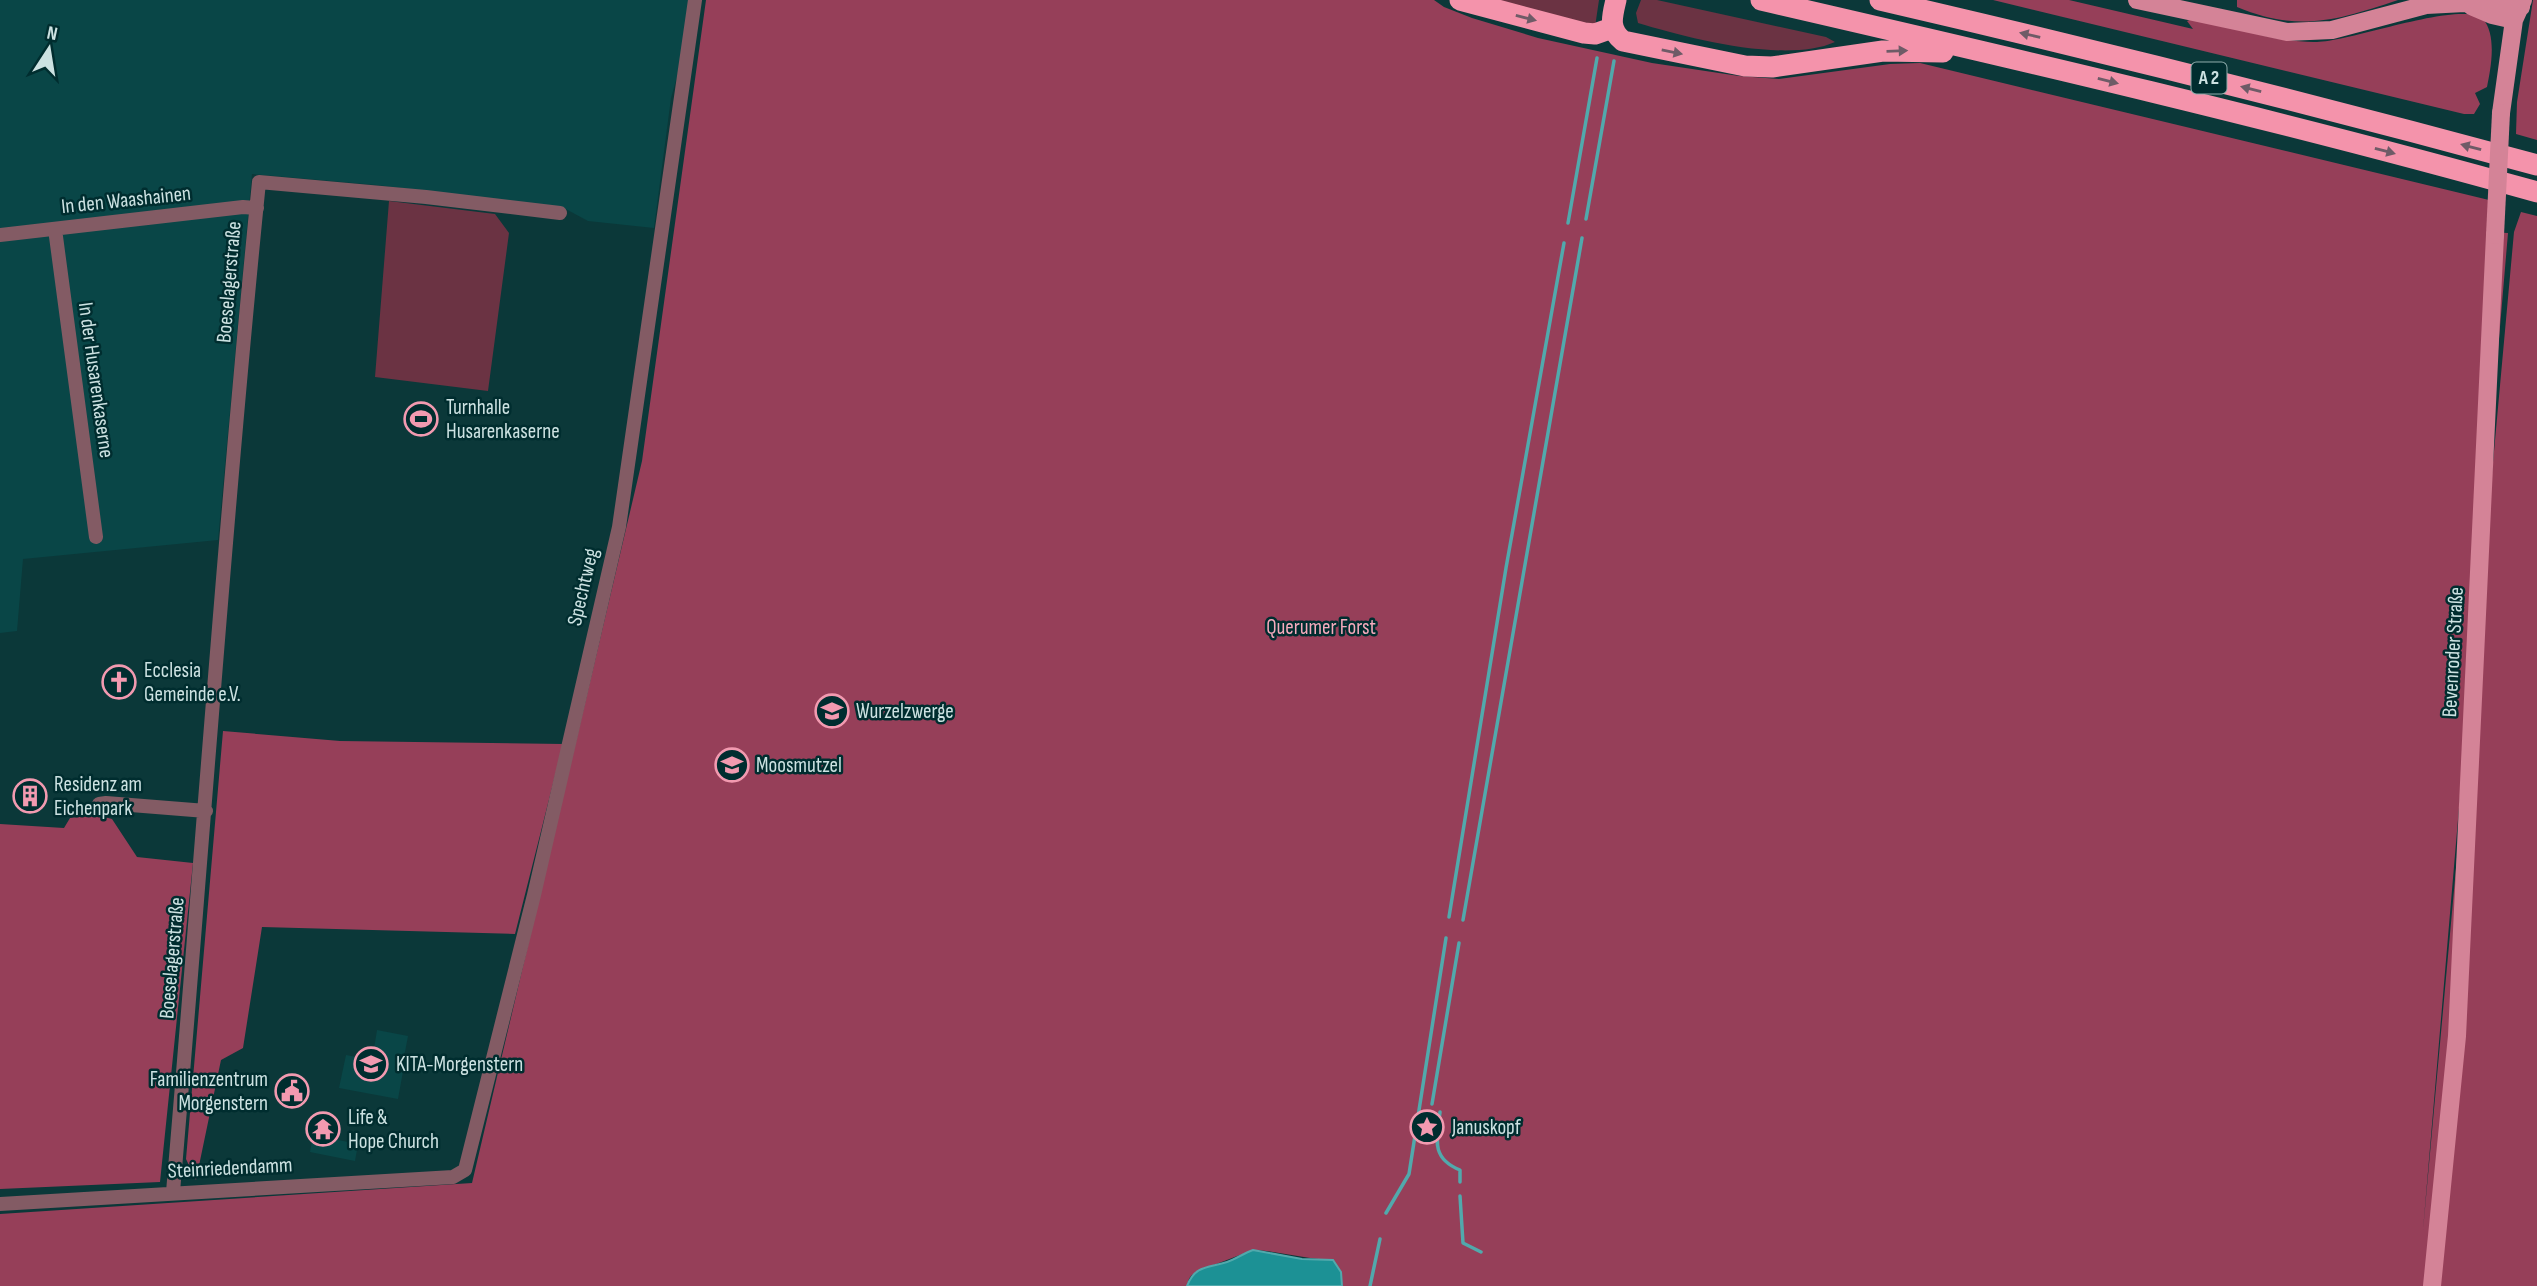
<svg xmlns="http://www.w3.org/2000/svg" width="2537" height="1286" viewBox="0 0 2537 1286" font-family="'Sofia Sans Condensed',sans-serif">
	<rect width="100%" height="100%" fill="#0b3839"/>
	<!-- built -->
	<path fill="#094647" d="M0,0H689L682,59L671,98L654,228L588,221L562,207L376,185L252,174L218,540L23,559L17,631L0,633Z
		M377,1030L408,1036L405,1052L403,1055H399L397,1064L404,1066L398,1099L339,1088L346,1055L383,1062L385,1053L374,1049Z
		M313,1135L358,1144L355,1161L310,1152Z"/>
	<!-- green -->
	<path fill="#6b3343" d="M1491,0H1599L1595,27Z
		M1641,0H1657L1826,37L1835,42C1786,64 1688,38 1638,23L1636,13Z
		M389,201L495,214L509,233L488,391L375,377Z"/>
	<!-- forest -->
	<path fill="#963f59" d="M706,0H1434L1444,7L1472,18L1538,38L1652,63L1739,76L1779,79L1890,64L1920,63L2489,200L2488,232L2508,233L2423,1230L2514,232L2521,212L2537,216V1286H1342L1341,1272L1332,1260C1306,1259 1282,1252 1256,1250C1251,1250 1194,1272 1191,1276C1188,1279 1188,1283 1187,1286H0V1214L472,1183L642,461Z
		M1993,0H2069L2193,29L2187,21L2195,18C2234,27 2277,43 2317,42C2350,42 2460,0 2483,19C2497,35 2491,68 2487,87L2475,93L2480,104L2474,114H2464Z
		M2237,0H2398C2338,20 2299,33 2237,7Z
		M2533,0H2537V140L2516,134L2517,102Z
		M223,731L340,741L563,744L515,934L262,927L243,1048L221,1060L196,1180L186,1159Z
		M97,815L112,819L137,857L193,863L160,1182L0,1189V824L64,828L70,818Z"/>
	<!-- water -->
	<path fill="#1c9195" stroke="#51a9ac" stroke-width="2" d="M1253,1250L1302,1259L1333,1260L1341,1272L1342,1286H1187C1195,1265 1208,1268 1227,1262C1236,1259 1244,1253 1253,1250Z"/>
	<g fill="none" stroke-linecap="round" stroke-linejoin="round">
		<!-- stream -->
		<path stroke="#51a9ac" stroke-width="3.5" d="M1586,219L1614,61
			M1568,223L1597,58
			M1449,917L1506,568L1564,243
			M1463,920L1582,238
			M1432,1104L1459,943
			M1440,1112C1437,1138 1430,1158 1460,1170V1182
			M1460,1196L1463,1243L1481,1252
			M1386,1213L1409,1174L1446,938
			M1370,1286L1380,1239"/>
		<!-- minor -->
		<path stroke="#835b64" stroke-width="14" d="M55,229L96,537
			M0,235L243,207L257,208
			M99,804L106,803L206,811
			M173,1192C202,855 225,519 259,182L426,197L560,213
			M0,1204L453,1177L465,1170L534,895L619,527L695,0"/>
		<!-- major -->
		<path stroke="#d48397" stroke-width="18" d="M2137,0L2287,32L2332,30L2426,5L2484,2L2521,7
			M2471,6L2492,15L2514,20
			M2501,113L2514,20L2523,0
			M2432,1286L2457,1036L2495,235"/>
		<!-- highway -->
		<path stroke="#f493ab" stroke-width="21" d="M1460,0L1584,33L1595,34L1612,28
			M1616,0C1612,17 1608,29 1623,41L1745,66L1772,67L1883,51L1943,52
			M1761,0C2021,60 2280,120 2537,192
			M1880,0C2100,51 2319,106 2537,165"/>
		<!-- major-bridge -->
		<path stroke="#d48397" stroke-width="18" d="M2495,235L2501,113"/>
	</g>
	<!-- one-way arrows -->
	<defs><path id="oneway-solid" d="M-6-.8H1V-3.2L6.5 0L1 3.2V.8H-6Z" transform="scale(1.75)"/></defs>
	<g fill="#6e5b67">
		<use href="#oneway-solid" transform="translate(1526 18) rotate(14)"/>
		<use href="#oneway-solid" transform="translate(2030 35) rotate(-167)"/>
		<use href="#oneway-solid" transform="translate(1897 51) rotate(-2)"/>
		<use href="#oneway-solid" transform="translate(1672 52) rotate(11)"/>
		<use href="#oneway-solid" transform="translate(2108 81) rotate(14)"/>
		<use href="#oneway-solid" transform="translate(2251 89) rotate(-166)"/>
		<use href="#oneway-solid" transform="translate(2471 147) rotate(-165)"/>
		<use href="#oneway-solid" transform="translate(2385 151) rotate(15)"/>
	</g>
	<!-- icons -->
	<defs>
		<symbol id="stadium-ring" viewBox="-11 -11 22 22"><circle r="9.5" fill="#002d2f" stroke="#f29ab0" stroke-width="1.5"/><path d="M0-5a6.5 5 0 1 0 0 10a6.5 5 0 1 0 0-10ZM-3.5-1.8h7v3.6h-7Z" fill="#f29ab0"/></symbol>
		<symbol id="church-ring" viewBox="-11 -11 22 22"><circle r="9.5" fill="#002d2f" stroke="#f29ab0" stroke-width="1.5"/><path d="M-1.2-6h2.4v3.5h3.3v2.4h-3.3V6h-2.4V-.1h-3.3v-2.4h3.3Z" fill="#f29ab0"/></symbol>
		<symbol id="school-ring" viewBox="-11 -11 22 22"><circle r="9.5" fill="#002d2f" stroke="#f29ab0" stroke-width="1.5"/><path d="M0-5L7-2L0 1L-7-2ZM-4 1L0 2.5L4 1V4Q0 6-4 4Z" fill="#f29ab0"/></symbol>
		<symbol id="building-ring" viewBox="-11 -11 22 22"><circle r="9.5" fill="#002d2f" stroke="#f29ab0" stroke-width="1.5"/><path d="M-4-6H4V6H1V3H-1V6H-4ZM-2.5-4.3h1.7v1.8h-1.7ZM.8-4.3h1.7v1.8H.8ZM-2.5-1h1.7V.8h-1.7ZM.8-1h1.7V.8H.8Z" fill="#f29ab0"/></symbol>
		<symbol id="civic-ring" viewBox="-11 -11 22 22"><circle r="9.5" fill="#002d2f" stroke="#f29ab0" stroke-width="1.5"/><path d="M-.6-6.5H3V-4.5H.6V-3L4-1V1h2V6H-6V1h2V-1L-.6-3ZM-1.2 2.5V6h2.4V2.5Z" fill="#f29ab0"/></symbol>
		<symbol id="sight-ring" viewBox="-11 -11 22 22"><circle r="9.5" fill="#002d2f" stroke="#f29ab0" stroke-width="1.5"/><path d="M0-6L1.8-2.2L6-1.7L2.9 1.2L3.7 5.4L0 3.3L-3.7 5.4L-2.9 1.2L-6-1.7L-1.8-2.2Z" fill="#f29ab0"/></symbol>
		<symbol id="temple-ring" viewBox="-11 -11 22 22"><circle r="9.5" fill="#002d2f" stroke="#f29ab0" stroke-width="1.5"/><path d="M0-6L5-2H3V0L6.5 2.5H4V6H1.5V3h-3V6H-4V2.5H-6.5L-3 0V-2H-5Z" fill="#f29ab0"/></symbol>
	</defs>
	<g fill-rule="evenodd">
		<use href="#stadium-ring" x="402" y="400" width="38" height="38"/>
		<use href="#church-ring" x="100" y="663" width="38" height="38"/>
		<use href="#school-ring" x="813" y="692" width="38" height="38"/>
		<use href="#school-ring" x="713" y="746" width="38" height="38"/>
		<use href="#building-ring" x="11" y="777" width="38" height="38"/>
		<use href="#school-ring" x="352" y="1045" width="38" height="38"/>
		<use href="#civic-ring" x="273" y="1072" width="38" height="38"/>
		<use href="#sight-ring" x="1408" y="1108" width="38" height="38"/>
		<use href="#temple-ring" x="304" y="1110" width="38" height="38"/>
	</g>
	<g text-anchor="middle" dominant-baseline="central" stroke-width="5" stroke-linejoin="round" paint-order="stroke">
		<!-- shield labels -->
		<rect fill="#002d2f" stroke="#8facac" stroke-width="2" x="2191.5" y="62.5" width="35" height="31" rx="5"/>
		<g font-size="19" font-weight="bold" fill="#cce2e2">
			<text x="2209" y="78">A 2</text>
		</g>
		<!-- street labels -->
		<g font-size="21" fill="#cce2e2" stroke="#002d2f">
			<text transform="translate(126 200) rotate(-6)">In den Waashainen</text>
			<text transform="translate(229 282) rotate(-85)">Boeselagerstraße</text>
			<text transform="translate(96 380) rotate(82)">In der Husarenkaserne</text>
			<text transform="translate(583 587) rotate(-77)">Spechtweg</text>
			<text transform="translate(2453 652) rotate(-87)">Bevenroder Straße</text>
			<text transform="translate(172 958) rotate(-85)">Boeselagerstraße</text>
			<text transform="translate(230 1168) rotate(-3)">Steinriedendamm</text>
		</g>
		<!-- poi labels -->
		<g font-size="21" fill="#cce2e2" stroke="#002d2f" text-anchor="start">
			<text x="446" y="407">Turnhalle<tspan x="446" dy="24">Husarenkaserne</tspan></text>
			<text x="144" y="670">Ecclesia<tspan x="144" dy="24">Gemeinde e.V.</tspan></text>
			<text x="856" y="711">Wurzelzwerge</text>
			<text x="756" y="765">Moosmutzel</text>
			<text x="54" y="784">Residenz am<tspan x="54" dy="24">Eichenpark</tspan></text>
			<text x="396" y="1064">KITA-Morgenstern</text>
			<text x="268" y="1079" text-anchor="end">Familienzentrum<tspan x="268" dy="24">Morgenstern</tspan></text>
			<text x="348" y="1117">Life &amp;<tspan x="348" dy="24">Hope Church</tspan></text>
			<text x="1452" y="1127">Januskopf</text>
		</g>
		<!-- park labels -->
		<g font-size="21" fill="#f6abbd" stroke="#002d2f">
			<text x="1321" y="627">Querumer Forst</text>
		</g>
	</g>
	<!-- north arrow -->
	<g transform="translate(49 49) rotate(12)" stroke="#002d2f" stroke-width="5" paint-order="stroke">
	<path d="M0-5L12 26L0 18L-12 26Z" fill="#cce2e2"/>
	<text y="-10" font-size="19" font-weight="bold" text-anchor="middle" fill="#cce2e2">N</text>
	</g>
</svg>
